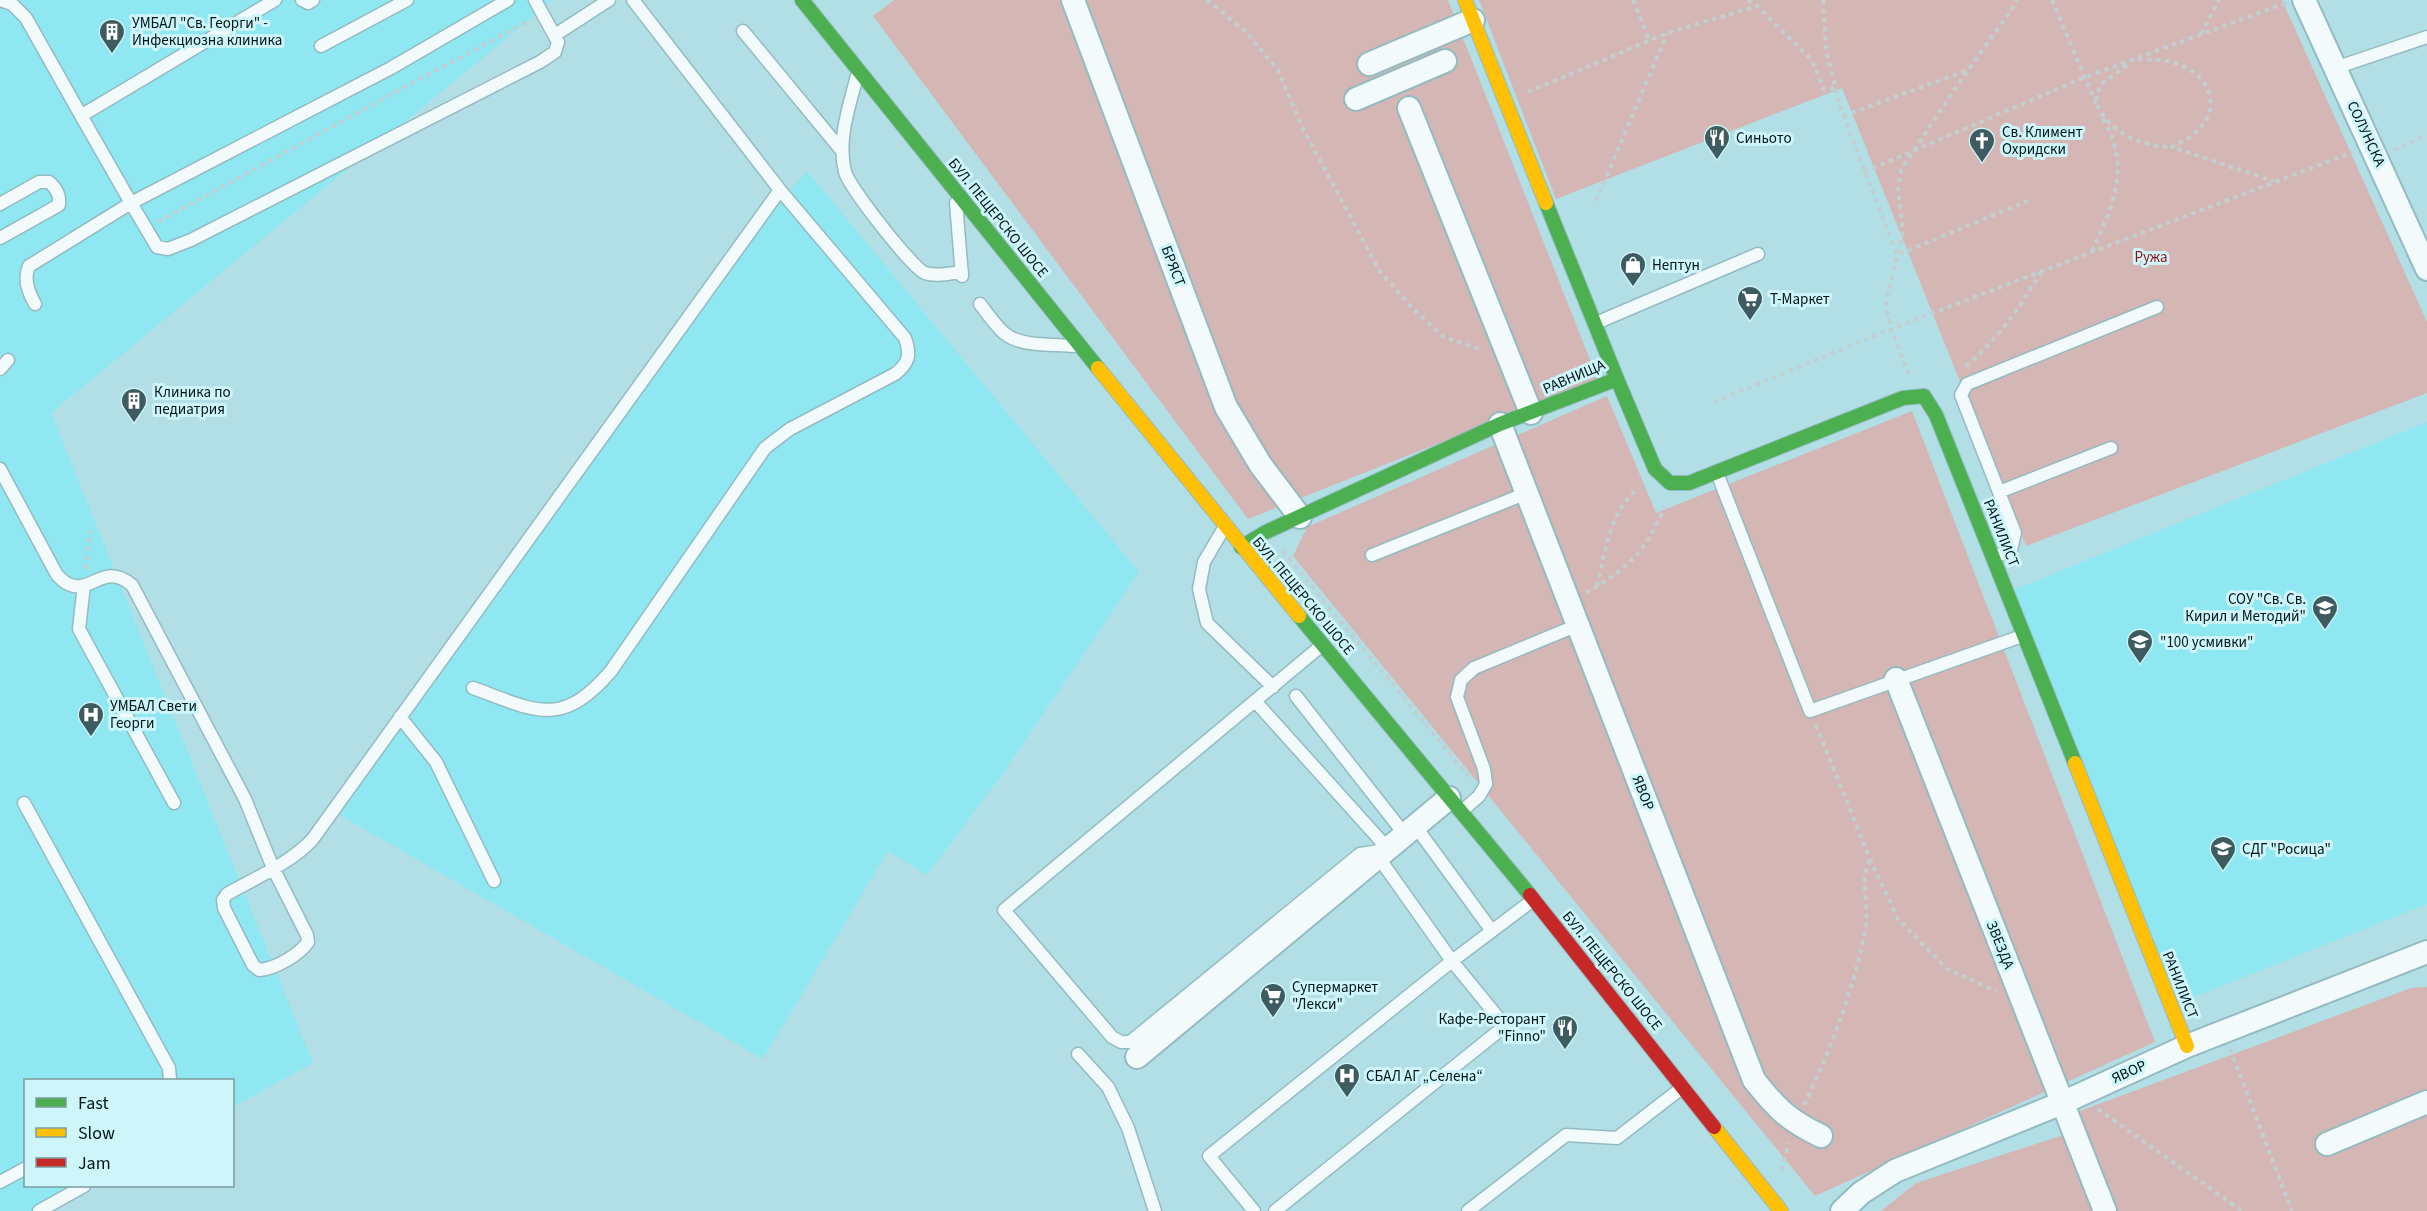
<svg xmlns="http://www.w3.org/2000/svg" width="2427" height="1211" viewBox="0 0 2427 1211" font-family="'Source Sans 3',sans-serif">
	<rect width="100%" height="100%" fill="#b2dfe5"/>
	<!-- built -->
	<path fill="#8fe7f2" d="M0,0H553L51,413L313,1063L233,1107L232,1080H26V1186H90L43,1211H0Z
		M807,171L1139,572L1001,776L927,875L888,851L763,1059L338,814L768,216Z
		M2427,422V904L2179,1003L2013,590Z"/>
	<!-- green -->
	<path fill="#d4b6b4" d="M894,0H1448L1598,380L1248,519L873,16Z
		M1479,0H2282L2427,322V393L2026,546L1842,88L1556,199Z
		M1607,396L1656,513L1912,411L2155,1042L1815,1196L1293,556L1307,527Z
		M2427,987V1211H1881L1916,1183L2085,1128L2080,1111L2411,988Z"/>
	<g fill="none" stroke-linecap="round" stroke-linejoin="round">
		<defs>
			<path id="lane" d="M0,0L12,4L26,18L79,112L84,114L275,0
				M302,0L308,3L313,0
				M508,0L391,68L131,203L157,247L168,249L191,240L540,62L555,52L558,42L535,0
				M743,31L842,151
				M555,35L609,0
				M321,46L407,0
				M2335,68L2427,37
				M857,76C849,107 837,140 845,172C849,187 913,269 925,273C936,277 951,273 962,272
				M956,203L962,276
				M0,204L39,182H49C57,189 60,195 59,205L0,238
				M35,304C28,292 23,279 29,266L131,203L79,112
				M980,304C987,313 995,325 1004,333C1020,347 1053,344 1073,346
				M1596,323L1758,254
				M0,369L8,360
				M0,469L57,575C60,578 64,582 68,584C92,595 103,561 132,585L245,799L273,868L307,935L308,942C299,955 275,969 259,970L253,965L224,908L223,900L227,894C255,878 289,864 312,840L780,190
				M1717,473L1810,711L2022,636
				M1999,492L2111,448
				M1224,528L1204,562L1199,589L1207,623L1273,687
				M1372,555L1527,493
				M1994,557L2011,550L2015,533L1961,395L1967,384L2157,307
				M84,585L79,629L174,803
				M1321,646L1004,910L1112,1037L1121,1042H1130L1360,854L1380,851
				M473,688C536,711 561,729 611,671L765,448L790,429L895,374C909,363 911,355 905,338L780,190L633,0
				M1296,696L1406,836
				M1255,701L1389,850
				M400,717L436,762L494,881
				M24,803L169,1068L170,1080
				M1461,812L1479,796L1486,784L1484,769L1457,697L1461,680L1474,668L1578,625
				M1416,827L1492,931
				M1078,1054L1108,1087L1128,1128L1155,1211
				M0,1182L26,1168
				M39,1211L84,1186
				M1254,1211L1209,1156L1452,961L1533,900
				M1275,1211L1505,1026L1452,961L1379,858
				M1468,1211L1566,1135L1617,1138L1683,1087"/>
			<path id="street" d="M1073,0L1226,407L1260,464L1300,517
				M2304,0L2427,269
				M1369,64L1473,20
				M1356,99L1445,61
				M1409,108L1531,413
				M1500,424L1754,1080C1777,1109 1788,1120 1821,1136
				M1896,679L2105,1211
				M1137,1057L1449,798
				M2327,1144L2427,1102
				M1842,1211L1861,1193L1895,1171L2062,1103L2187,1046L2427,952"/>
			<path id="fast" d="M802,0L1098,368
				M1617,379L1655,469L1670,483H1689L1903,398L1924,396L1936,415L2075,763
				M1241,547L1266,532L1500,424L1617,379L1546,203
				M1299,616L1530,895"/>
			<path id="slow" d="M1465,0L1546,203
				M1098,368L1299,616
				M2075,763L2187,1046
				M1714,1127L1781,1211"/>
			<path id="jam" d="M1530,895L1714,1127"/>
		</defs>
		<!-- lane casing -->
		<use href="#lane" stroke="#93bbc1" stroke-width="15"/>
		<!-- street casing -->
		<use href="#street" stroke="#93bbc1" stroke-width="26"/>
		<!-- fast casing -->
		<use href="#fast" stroke="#93bbc1" stroke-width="16"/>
		<!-- slow casing -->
		<use href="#slow" stroke="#93bbc1" stroke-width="16"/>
		<!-- jam casing -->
		<use href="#jam" stroke="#93bbc1" stroke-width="16"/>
		<!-- path -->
		<path stroke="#c1cfd1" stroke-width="4" stroke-dasharray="4.5 4.5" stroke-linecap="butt" d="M1207,0L1244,30L1278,70L1302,127L1379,270L1414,310L1444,337L1482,350
			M1633,0L1650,41
			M1748,0L1757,6L1812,60L1824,90L1835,88
			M1823,0L1826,50L1841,109L1897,255L2030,200
			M2052,0L2096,104
			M2201,34L2219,0
			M2138,59C2153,60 2167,59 2180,65C2210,77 2223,108 2196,132C2190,138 2180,143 2172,147L2273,181
			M2127,65L2103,83L2096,95C2097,100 2097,108 2101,113C2118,136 2145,147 2172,147
			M1528,92L1667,33L1757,6
			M1843,116L1968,70
			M2394,150L2427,135
			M1864,172L2083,78L2286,3
			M1596,201L1667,34
			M158,222L401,89L529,21
			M2092,251C2107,218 2126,181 2114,144C2111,133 2105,123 2100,114
			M1966,366C2000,337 2018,310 2041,272
			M1909,374L1891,329L1886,304L1903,231L1898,190L1901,170L1952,93L2018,0
			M1714,402L1891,329L2353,152
			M1283,551L1469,777
			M86,569L90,530
			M1597,586C1605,553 1610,509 1639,488
			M1586,593C1632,565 1643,555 1665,506
			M1816,725L1870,859L1898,919L1947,969L1996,991
			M2230,1049L2292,1211
			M1804,1105C1831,1049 1853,992 1865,931C1870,906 1859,882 1870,859
			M2098,1109L2242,1211
			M1781,1170L1789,1143"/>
		<!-- lane -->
		<use href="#lane" stroke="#f3fafb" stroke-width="12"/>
		<!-- street -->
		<use href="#street" stroke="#f3fafb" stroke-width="22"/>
		<!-- fast -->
		<use href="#fast" stroke="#4caf50" stroke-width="14"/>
		<!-- slow -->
		<use href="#slow" stroke="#ffc107" stroke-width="14"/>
		<!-- jam -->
		<use href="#jam" stroke="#c62828" stroke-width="14"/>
	</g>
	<!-- icons -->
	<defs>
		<symbol id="building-pin" viewBox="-11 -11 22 30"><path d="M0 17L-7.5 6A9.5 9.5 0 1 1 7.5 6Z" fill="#3e5c60" stroke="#cef5fa"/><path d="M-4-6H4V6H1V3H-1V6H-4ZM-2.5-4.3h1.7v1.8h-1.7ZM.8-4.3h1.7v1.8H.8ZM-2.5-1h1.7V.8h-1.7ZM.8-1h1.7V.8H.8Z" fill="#fff"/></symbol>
		<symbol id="restaurant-pin" viewBox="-11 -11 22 30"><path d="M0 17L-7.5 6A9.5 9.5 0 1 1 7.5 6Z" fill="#3e5c60" stroke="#cef5fa"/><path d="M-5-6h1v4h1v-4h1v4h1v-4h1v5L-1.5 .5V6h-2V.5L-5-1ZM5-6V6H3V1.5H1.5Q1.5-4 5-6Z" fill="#fff"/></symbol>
		<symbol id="church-pin" viewBox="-11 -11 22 30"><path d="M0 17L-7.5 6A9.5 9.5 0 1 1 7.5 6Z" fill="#3e5c60" stroke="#cef5fa"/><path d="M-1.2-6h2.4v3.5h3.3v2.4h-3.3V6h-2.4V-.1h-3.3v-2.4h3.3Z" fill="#fff"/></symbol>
		<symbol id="shop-pin" viewBox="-11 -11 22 30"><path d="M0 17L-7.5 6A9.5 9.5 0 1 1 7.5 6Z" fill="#3e5c60" stroke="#cef5fa"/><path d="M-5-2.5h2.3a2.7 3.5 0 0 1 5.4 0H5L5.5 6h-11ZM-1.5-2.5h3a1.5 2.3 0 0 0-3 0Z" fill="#fff"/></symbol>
		<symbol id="supermarket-pin" viewBox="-11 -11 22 30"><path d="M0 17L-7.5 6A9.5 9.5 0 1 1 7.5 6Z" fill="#3e5c60" stroke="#cef5fa"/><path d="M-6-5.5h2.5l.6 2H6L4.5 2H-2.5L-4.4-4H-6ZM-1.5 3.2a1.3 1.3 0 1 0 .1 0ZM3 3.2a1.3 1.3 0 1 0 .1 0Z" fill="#fff"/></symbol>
		<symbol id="school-pin" viewBox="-11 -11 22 30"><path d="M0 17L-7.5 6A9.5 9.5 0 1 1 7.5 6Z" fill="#3e5c60" stroke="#cef5fa"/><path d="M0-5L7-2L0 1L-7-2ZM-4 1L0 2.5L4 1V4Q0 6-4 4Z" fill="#fff"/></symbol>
		<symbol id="hospital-pin" viewBox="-11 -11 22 30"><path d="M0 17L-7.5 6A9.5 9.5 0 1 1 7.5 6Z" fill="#3e5c60" stroke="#cef5fa"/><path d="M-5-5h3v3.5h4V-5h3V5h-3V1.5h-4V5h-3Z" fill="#fff"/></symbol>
	</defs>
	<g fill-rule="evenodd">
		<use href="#building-pin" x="97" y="17" width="30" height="40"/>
		<use href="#restaurant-pin" x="1702" y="123" width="30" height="40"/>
		<use href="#church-pin" x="1967" y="126" width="30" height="40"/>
		<use href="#shop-pin" x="1618" y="250" width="30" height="40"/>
		<use href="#supermarket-pin" x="1735" y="284" width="30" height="40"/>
		<use href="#building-pin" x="119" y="386" width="30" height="40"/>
		<use href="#school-pin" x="2310" y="593" width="30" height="40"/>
		<use href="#school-pin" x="2125" y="627" width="30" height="40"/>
		<use href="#hospital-pin" x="76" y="700" width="30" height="40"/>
		<use href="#school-pin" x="2208" y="834" width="30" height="40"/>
		<use href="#supermarket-pin" x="1258" y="981" width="30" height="40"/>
		<use href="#restaurant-pin" x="1550" y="1013" width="30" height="40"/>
		<use href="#hospital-pin" x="1332" y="1061" width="30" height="40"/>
	</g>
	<g text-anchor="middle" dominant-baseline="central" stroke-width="6" stroke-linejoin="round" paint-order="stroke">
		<!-- poi labels -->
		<g font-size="15" fill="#001518" stroke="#cef5fa" text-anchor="start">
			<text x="132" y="23">УМБАЛ "Св. Георги" -<tspan x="132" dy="17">Инфекциозна клиника</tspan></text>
			<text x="2002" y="132">Св. Климент<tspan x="2002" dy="17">Охридски</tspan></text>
			<text x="1736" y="138">Синьото</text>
			<text x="1652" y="265">Нептун</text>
			<text x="1770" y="299">Т-Маркет</text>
			<text x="154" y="392">Клиника по<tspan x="154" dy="17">педиатрия</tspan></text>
			<text x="2306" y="599" text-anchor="end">СОУ "Св. Св.<tspan x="2306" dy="17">Кирил и Методий"</tspan></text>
			<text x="2160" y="642">"100 усмивки"</text>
			<text x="110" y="706">УМБАЛ Свети<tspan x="110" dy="17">Георги</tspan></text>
			<text x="2242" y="849">СДГ "Росица"</text>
			<text x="1292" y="987">Супермаркет<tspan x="1292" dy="17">"Лекси"</tspan></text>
			<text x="1546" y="1019" text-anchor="end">Кафе-Ресторант<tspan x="1546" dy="17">"Finno"</tspan></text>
			<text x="1366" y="1076">СБАЛ АГ „Селена“</text>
		</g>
		<!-- street labels -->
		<g font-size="15" fill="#001518" stroke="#cef5fa">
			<text transform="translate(2366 134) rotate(65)">СОЛУНСКА</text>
			<text transform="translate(998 218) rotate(51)">БУЛ. ПЕЩЕРСКО ШОСЕ</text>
			<text transform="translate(1173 266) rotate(69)">БРЯСТ</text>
			<text transform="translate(1574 377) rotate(-23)">РАВНИЩА</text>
			<text transform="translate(2001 533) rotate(68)">РАНИЛИСТ</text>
			<text transform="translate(1303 596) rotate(50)">БУЛ. ПЕЩЕРСКО ШОСЕ</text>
			<text transform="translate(1643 793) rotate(69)">ЯВОР</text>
			<text transform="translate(2000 945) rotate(68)">ЗВЕЗДА</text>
			<text transform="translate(1612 971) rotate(51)">БУЛ. ПЕЩЕРСКО ШОСЕ</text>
			<text transform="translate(2180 985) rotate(68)">РАНИЛИСТ</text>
			<text transform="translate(2129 1072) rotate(-24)">ЯВОР</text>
		</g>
		<!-- park labels -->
		<g font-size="15" fill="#911316" stroke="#cef5fa">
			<text x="2151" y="257">Ружа</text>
		</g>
	</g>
	<!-- legend -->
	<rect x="24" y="1079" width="210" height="108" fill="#cef5fa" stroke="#7c9ba0" stroke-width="1.5"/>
	<rect x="36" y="1098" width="30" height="9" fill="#4caf50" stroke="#7c9ba0" stroke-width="1.5"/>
	<text x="78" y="1109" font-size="18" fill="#001518">Fast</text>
	<rect x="36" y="1128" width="30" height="9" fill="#ffc107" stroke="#7c9ba0" stroke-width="1.5"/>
	<text x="78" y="1139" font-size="18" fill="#001518">Slow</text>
	<rect x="36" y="1158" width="30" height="9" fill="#c62828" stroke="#7c9ba0" stroke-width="1.5"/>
	<text x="78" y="1169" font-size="18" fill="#001518">Jam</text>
</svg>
